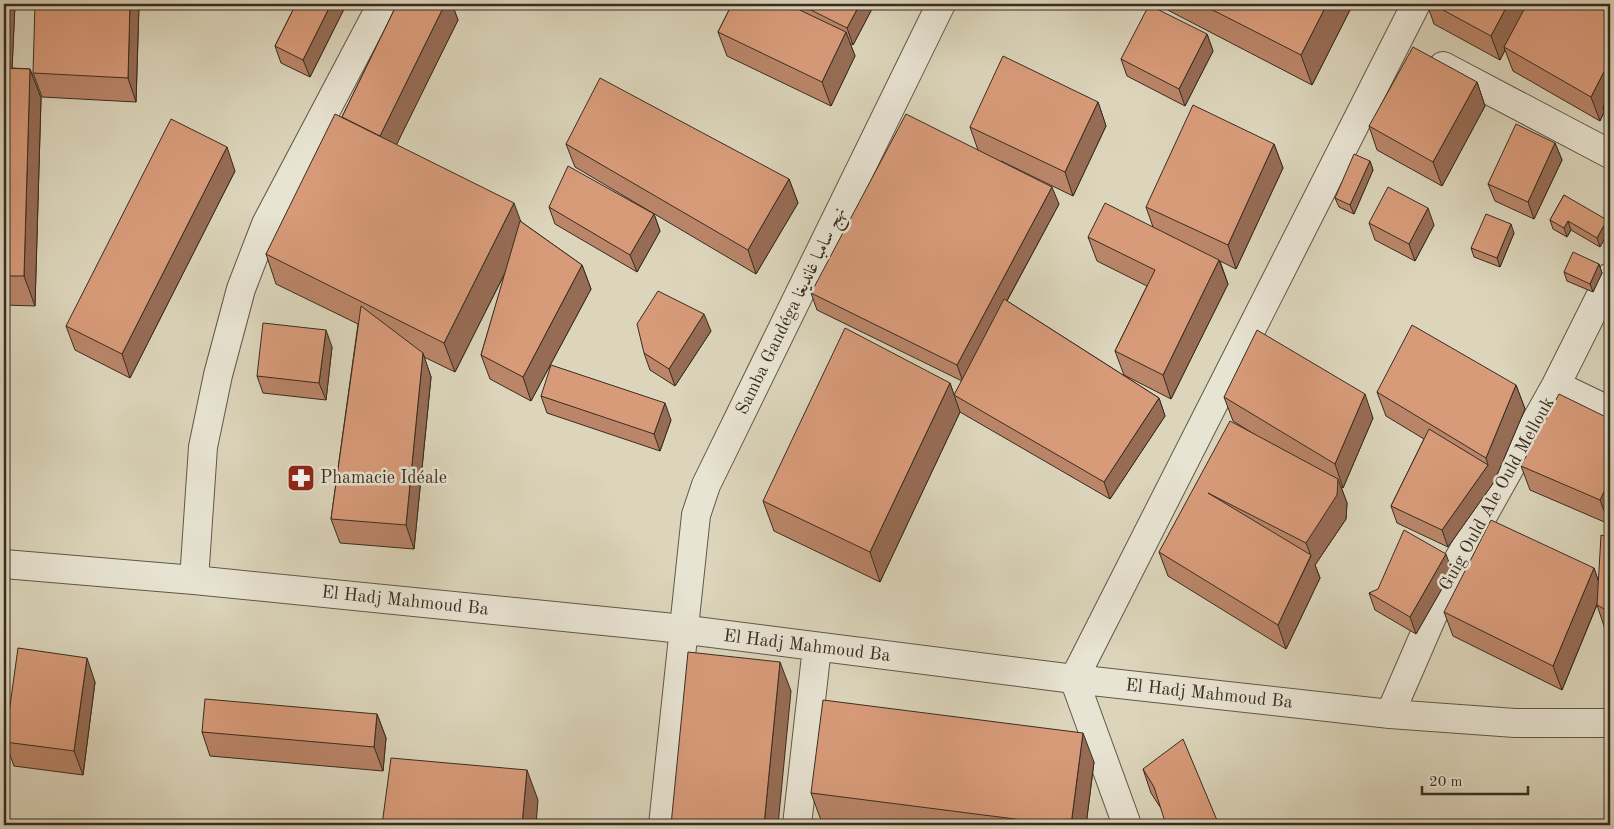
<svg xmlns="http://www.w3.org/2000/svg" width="1614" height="829" viewBox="0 0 1614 829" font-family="'Old Standard TT',Amiri,serif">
	<rect width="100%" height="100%" fill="#dcd5bb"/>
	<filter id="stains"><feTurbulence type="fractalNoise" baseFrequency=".004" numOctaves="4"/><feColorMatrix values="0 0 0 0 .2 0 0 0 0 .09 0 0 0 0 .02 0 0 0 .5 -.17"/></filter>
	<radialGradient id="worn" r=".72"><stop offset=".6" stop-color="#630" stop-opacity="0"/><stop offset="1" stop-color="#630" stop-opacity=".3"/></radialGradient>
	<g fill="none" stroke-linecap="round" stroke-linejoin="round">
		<defs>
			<path id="minor" d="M1443,66L1610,154
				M1556,385L1610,411
				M4,564L194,580L664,627L1074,679L1390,714L1515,723H1610
				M194,580L203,447L218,375L241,289L266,224L382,4
				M1390,714L1452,571L1556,385L1610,277
				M663,825L696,515L706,485L941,4
				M797,825L817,647
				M1127,825L1074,679L1416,4"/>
		</defs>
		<!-- minor casing -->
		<use href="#minor" stroke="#615747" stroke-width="30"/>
		<!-- minor -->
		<use href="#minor" stroke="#e8e4d3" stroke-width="28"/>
	</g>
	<!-- wall -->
	<path fill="#ba8569" stroke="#382d20" d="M4,4H15L12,68L30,69L41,98L35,306L4,305Z
		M139,4L136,102L42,97L33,73Z
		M296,4H343L345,7L310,77L281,63L275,46Z
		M397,4H452L458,20L396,145L520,221L582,265L591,289L531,401L490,379L481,355L506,271L455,372L424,357L431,377L414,549L340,543L331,519L358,324L276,284L266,254L342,118V117Z
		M732,4H871L873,7L853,45L850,43L855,56L831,106L727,56L718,32Z
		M1159,4H1353L1312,85L1160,6Z
		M1427,4H1610V128L1604,112L1600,121L1513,71L1505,50L1500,60L1434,24Z
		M1207,34L1213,51L1185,106L1127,76L1121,59Z
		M1477,82L1485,106L1442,186L1377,150L1369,126Z
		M1098,102L1106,126L1073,196L1001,161L1059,204L1007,301L1159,398L1165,416L1110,499L960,412L880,582L774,531L763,501L950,383L954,395L962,381L817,310L811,293L978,150L970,127Z
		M1555,143L1562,160L1534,219L1495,201L1488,184Z
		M566,144L789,179L798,203L756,274L575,167Z
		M1274,144L1283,168L1236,269L1220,261L1228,284L1171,399L1124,375L1115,351L1147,286L1097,261L1088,237L1153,227L1146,207Z
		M1370,161L1373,170L1354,214L1339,207L1335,198Z
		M235,171L130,378L75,350L66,326Z
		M1564,195L1610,228L1600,247L1571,230L1567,237L1553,229L1550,220Z
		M549,207L654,214L660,231L637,272L555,224Z
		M1369,223L1434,225L1415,261L1375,240Z
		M1514,233L1500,267L1474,257L1471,248Z
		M1599,264L1602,273L1593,292L1567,281L1564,272Z
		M711,331L675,386L650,370L644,353Z
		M332,347L326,400L263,393L257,376Z
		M1516,385L1525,409L1494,482L1448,547L1397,523L1391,506L1424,439L1386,416L1377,392Z
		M541,396L671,420L660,451L547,413Z
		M1224,397L1373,418L1343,488L1341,487L1347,503L1346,519L1315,565L1320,578L1286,649L1168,576L1159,552L1257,436L1233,421Z
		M1610,419L1609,524L1530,490L1521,466Z
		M1610,538V631L1605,629L1597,605L1562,690L1453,636L1444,612L1594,568L1598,580Z
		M1452,571L1416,634L1375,610L1369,593Z
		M95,682L83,775L14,766L5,742Z
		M377,714L386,738L383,771L210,756L202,732Z
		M1094,762L1086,825H841L822,823L811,793Z
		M1143,769L1219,825L1160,807L1151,793Z"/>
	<!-- shaded-wall -->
	<path fill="#976c55" stroke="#382d20" d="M5,4H15L11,91L4,71V40Z
		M130,4H139L136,102L128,78Z
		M331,4H343L345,7L310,77L303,60Z
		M445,4H452L458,20L389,160L380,136Z
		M860,4H871L873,7L853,45L847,28Z
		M1327,4H1353L1312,85L1301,55Z
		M1508,4H1530L1504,47L1505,50L1500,60L1491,36Z
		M846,32L855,56L831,106L822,82Z
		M1207,34L1213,51L1185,106L1179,89Z
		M1610,60V101L1603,107L1604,112L1600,121L1591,97Z
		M30,69L41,98L35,306L24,276Z
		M1477,82L1485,106L1442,186L1433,162Z
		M1098,102L1106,126L1073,196L1065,172Z
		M1555,143L1562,160L1534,219L1528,202Z
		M1274,144L1283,168L1236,269L1228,245Z
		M227,147L235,171L130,378L122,354Z
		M1370,161L1373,170L1354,214L1350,205Z
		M789,179L798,203L756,274L748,250Z
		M1052,187L1059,204L963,382L957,365Z
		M514,203L525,233L455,372L444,343Z
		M1428,208L1434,225L1415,261L1409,244Z
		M654,214L660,231L637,272L630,255Z
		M1607,220L1610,229L1600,247L1597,238Z
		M1568,221L1571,230L1567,237L1564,228Z
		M1511,224L1514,233L1500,267L1497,258Z
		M1219,260L1228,284L1171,399L1163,375Z
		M1599,264L1602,273L1593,292L1590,284Z
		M582,265L591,289L531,401L523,377Z
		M4,310L8,320L6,351L4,344Z
		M704,314L711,331L675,386L669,369Z
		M326,330L332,347L326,400L319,383Z
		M423,353L431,377L414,549L406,525Z
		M950,383L960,412L880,582L870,552Z
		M1516,385L1525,409L1494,482L1448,547L1442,530L1488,465L1486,458Z
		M1365,394L1373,418L1343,488L1335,464Z
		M1159,398L1165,416L1110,499L1104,482Z
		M665,403L671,420L660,451L654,434Z
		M1338,479L1347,503L1346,519L1315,565L1320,578L1286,649L1278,625L1311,556L1306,543Z
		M1610,480V522L1609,524L1600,500Z
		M1446,554L1452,571L1416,634L1410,617Z
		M1594,568L1602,592L1562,690L1553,666Z
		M87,658L95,682L83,775L74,751Z
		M780,662L791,691L778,825H764Z
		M377,714L386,738L383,771L374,747Z
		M1083,733L1094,762L1086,825H1071Z
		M527,770L538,800L536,825H522Z"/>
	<!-- building -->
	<path fill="#d89b7a" stroke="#382d20" d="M4,4H5L4,40Z
		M35,4H130L128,78L33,73Z
		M296,4H331L303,60L275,46Z
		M397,4H445L380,136L342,117Z
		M732,4H787L846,32L822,82L718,32Z
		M799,4H860L847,28Z
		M1201,4H1327L1301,55Z
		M1432,4H1508L1491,36Z
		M1527,4H1610V60L1591,97L1504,47Z
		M1149,5L1207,34L1179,89L1121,59Z
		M1413,47L1477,82L1433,162L1369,126Z
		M1003,56L1098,102L1065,172L970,127Z
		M4,68L30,69L24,276H4Z
		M600,78L789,179L748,250L566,144Z
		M1610,90V111L1603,107Z
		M1193,105L1274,144L1228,245L1146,207Z
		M335,114L514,203L444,343L266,254Z
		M906,114L1052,187L957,365L811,293Z
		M171,119L227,147L122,354L66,326Z
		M1516,124L1555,143L1528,202L1488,184Z
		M1354,154L1370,161L1350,205L1335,198Z
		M568,166L654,214L630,255L549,207Z
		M1388,187L1428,208L1409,244L1369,223Z
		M1564,195L1607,220L1597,238L1568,221L1564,228L1550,220Z
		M1105,203L1219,260L1163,375L1115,351L1155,270L1088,237Z
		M1486,214L1511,224L1497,258L1471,248Z
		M520,221L582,265L523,377L481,355Z
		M1573,252L1599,264L1590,284L1564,272Z
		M658,291L704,314L669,369L644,353L637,324Z
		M1004,299L1159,398L1104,482L954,395Z
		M361,306L423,353L406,525L331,519Z
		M263,323L326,330L319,383L257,376Z
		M1412,325L1516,385L1486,458L1377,392Z
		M845,328L950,383L870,552L763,501Z
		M1257,330L1365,394L1335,464L1224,397Z
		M551,365L665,403L654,434L541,396Z
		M1559,394L1610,419V480L1600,500L1521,466Z
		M1230,421L1338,479L1337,495L1306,543L1208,493L1311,555L1278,625L1159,552Z
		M1429,429L1488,465L1442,530L1391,506Z
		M1491,520L1594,568L1553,666L1444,612Z
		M1404,530L1446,554L1410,617L1369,593L1378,589Z
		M1601,535L1610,538V612L1597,605Z
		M18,648L87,658L74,751L5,742Z
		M688,652L780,662L764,825H671Z
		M205,699L377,714L374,747L202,732Z
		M823,700L1083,733L1071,825H1062L811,793Z
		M1183,739L1219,825H1166L1154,787L1143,769Z
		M391,758L527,770L522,825H382Z"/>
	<!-- icons -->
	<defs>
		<symbol id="pharmacy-square" viewBox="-11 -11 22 22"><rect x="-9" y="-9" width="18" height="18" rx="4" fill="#8f2418" stroke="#e8e4d3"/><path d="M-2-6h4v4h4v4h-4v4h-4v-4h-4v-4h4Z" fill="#fff"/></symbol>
	</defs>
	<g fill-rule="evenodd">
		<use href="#pharmacy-square" x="285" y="462" width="32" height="32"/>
	</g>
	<g text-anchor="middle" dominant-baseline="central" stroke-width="5" stroke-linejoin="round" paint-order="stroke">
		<!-- street labels -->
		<g font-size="18" fill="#382d20" stroke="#e8e4d3">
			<text transform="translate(791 311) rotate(-64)">Samba Gandéga نهج سامبا غانديغا</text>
			<text transform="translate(1497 494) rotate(-61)">Guig Ould Ale Ould Mellouk</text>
			<text transform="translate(405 601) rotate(6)">El Hadj Mahmoud Ba</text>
			<text transform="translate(807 646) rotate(7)">El Hadj Mahmoud Ba</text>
			<text transform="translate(1209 694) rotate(6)">El Hadj Mahmoud Ba</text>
		</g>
		<!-- poi labels -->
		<g font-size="18" fill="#382d20" stroke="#e8e4d3" text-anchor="start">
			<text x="320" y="478">Phamacie Idéale</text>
		</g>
	</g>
	<!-- margin -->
	<rect width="1614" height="829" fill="none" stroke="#dcd5bb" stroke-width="20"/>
	<rect x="5" y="5" width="1604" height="819" fill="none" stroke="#382d20" stroke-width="2.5"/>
	<rect x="10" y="10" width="1594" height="809" fill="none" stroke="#382d20"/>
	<!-- scale -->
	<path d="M1422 786v8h106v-8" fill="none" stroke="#382d20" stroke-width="2.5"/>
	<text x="1429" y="786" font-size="15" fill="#382d20" stroke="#e8e4d3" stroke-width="4" paint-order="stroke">20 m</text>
	<rect width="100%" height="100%" filter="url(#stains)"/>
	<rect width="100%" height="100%" fill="url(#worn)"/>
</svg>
